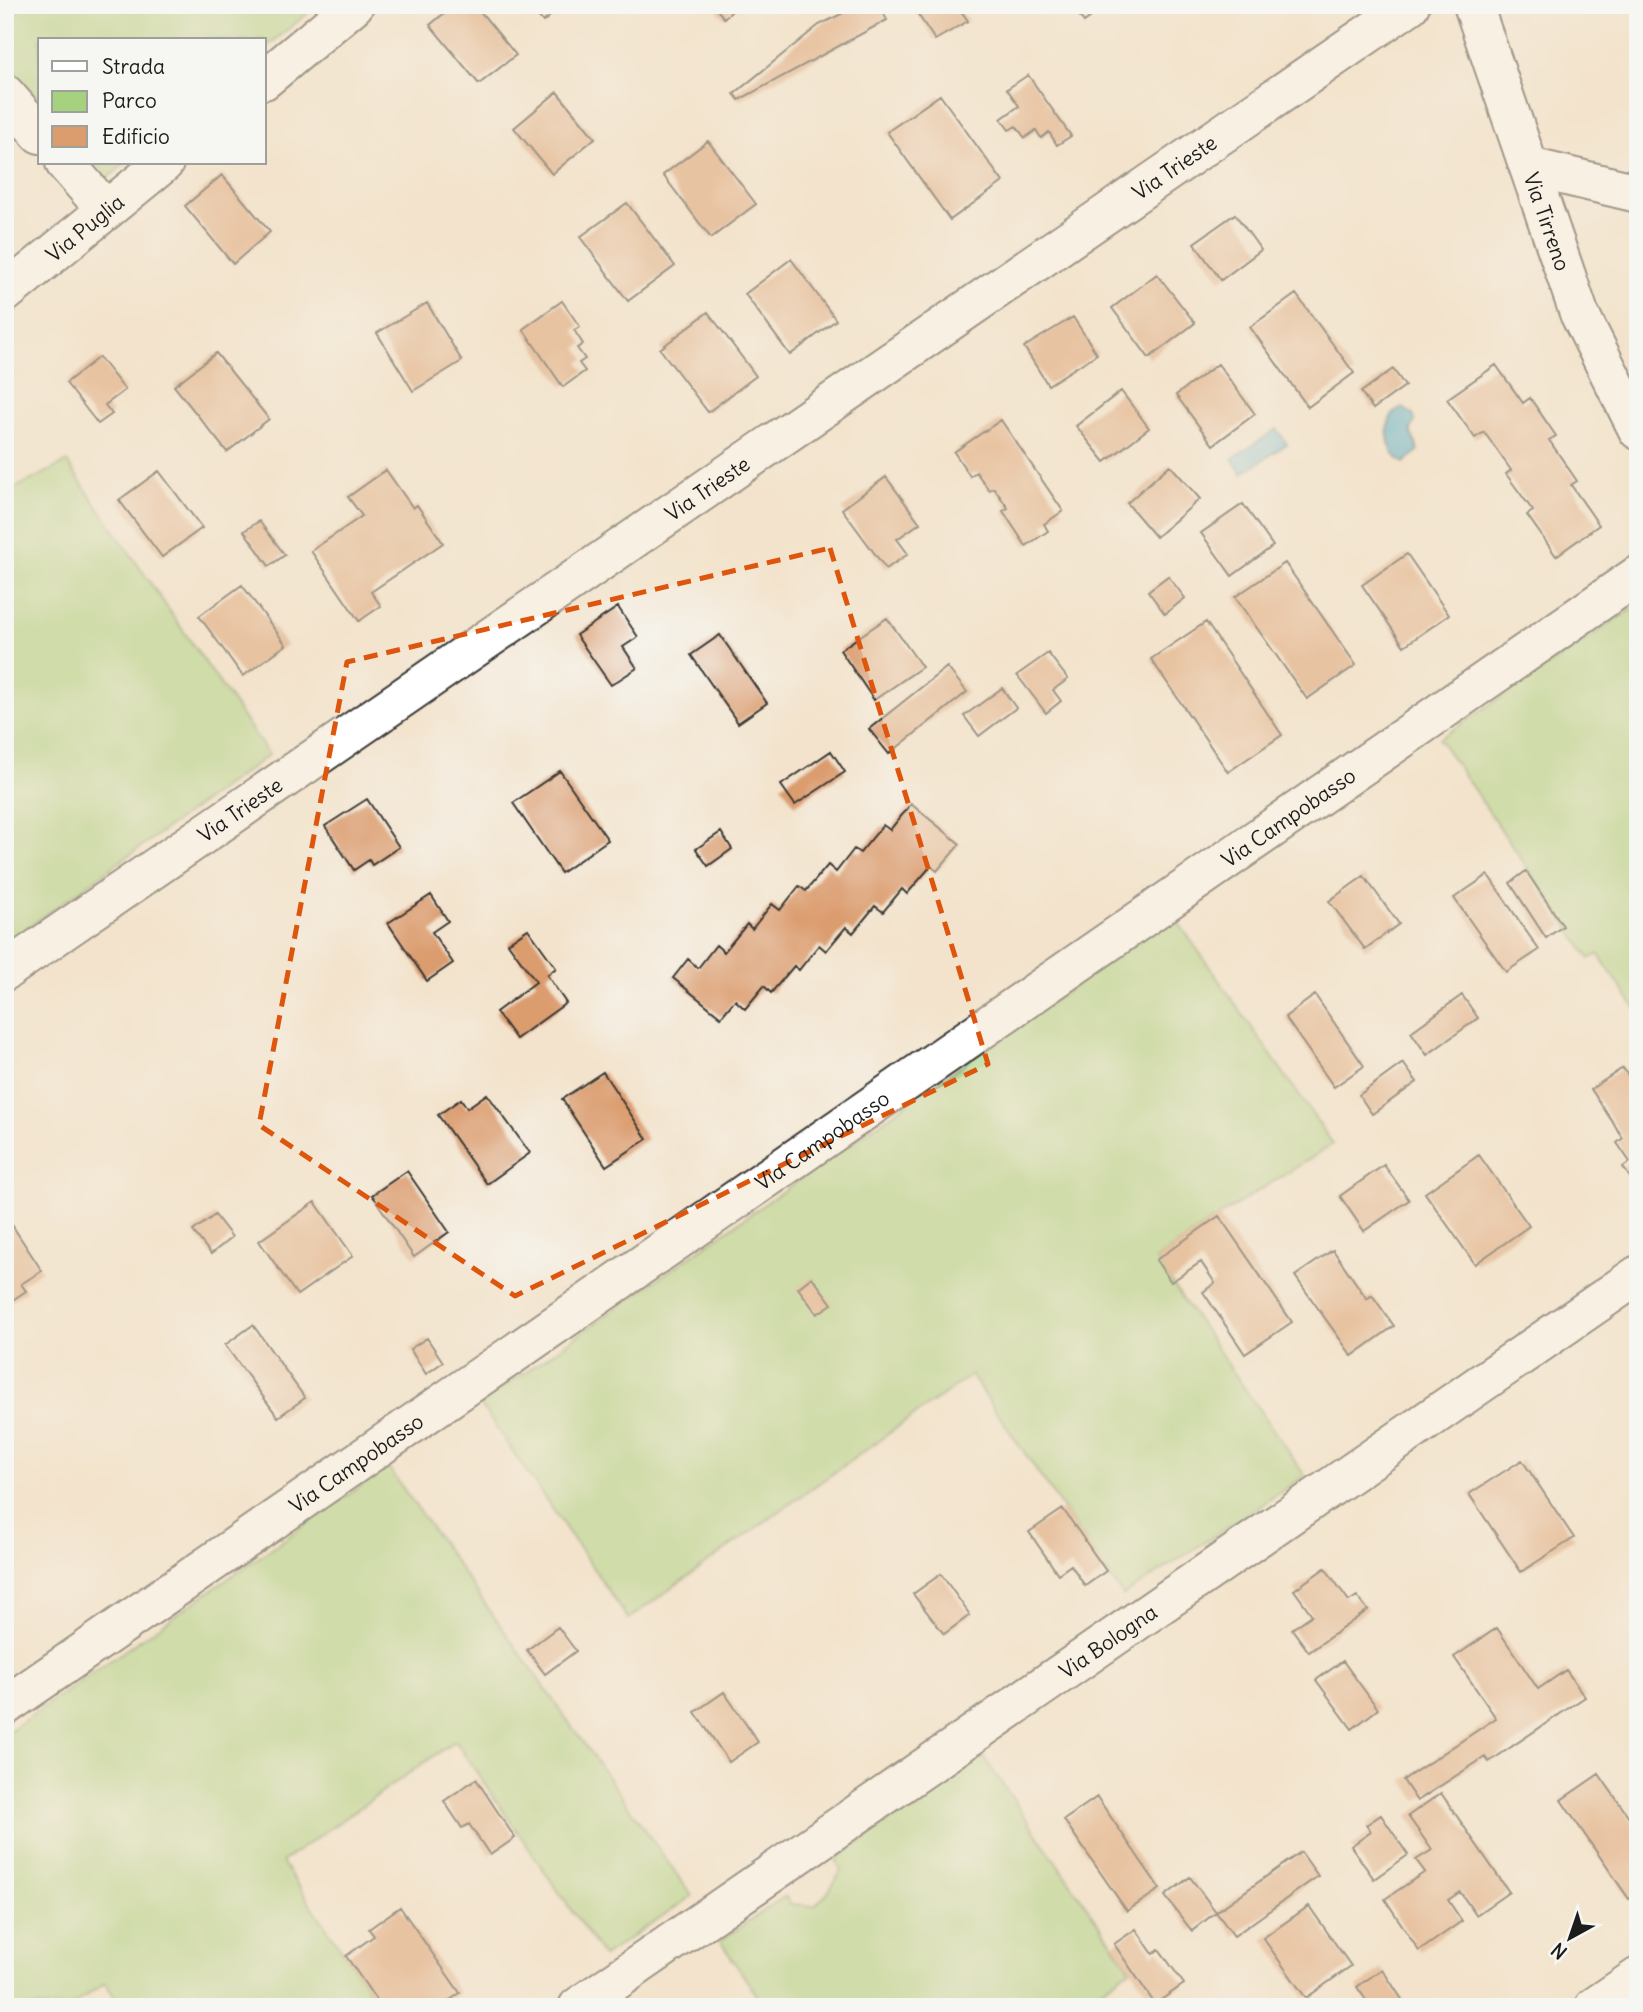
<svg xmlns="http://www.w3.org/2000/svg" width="1643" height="2012" viewBox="0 0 1643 2012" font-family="Delius,sans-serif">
	<rect width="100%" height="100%" fill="#f6f6f2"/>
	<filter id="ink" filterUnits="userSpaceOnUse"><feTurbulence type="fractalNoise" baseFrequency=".0143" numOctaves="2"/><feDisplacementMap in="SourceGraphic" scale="14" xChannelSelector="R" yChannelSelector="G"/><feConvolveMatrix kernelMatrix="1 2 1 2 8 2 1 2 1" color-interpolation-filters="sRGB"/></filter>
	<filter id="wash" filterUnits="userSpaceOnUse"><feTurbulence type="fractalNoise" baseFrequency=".00686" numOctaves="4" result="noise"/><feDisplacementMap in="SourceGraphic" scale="28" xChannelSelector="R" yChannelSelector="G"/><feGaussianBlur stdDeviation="1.57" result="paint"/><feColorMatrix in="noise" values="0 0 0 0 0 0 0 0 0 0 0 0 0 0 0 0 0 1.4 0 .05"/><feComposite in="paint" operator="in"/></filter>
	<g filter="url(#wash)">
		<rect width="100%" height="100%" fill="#f3e3cc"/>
		<!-- green -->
		<path fill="#a6d27f" stroke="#61774e" stroke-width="2" d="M5,5H318L264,49V40H40V103L5,60Z
			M89,163H126L104,181Z
			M67,462L269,755L5,944V493Z
			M1638,605V1012L1598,954L1590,959L1439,739Z
			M1174,916L1333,1144L1219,1216L1156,1260L1305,1476L1123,1596L971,1375L628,1619L480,1404Z
			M388,1467L692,1896L603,1956L455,1741L282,1862L381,2007H122L105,1983L70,2007H5V1734Z
			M983,1756L1130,1969L1076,2007H765L720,1941L785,1896L790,1904L815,1906L829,1891L841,1871L836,1859Z"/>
		<!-- water -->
		<path fill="#50aece" stroke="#366575" stroke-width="2" d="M1403,408L1413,415L1415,421C1405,438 1417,436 1418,451L1404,463C1385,455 1380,414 1403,408Z
			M1277,429L1287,444L1242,474L1232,459Z"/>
		<g id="blocks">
			<!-- building -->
			<path fill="#db9c6e" d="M454,5H475L516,55L479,84L430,25Z
				M529,5H563L543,22Z
				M713,5H739L724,18Z
				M859,5H879L887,20L739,100L734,94L819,25Z
				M917,5H957L968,21L935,40L913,7Z
				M1071,5H1107L1084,22Z
				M1028,75L1071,136L1057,145L1049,132L1041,138L1036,130L1025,138L1016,126L1009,130L1001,119L1019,106L1007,89Z
				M557,92L595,138L552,174L514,128Z
				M940,95L1003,182L950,220L887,132Z
				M708,141L756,204L711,238L663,175Z
				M222,175L270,232L233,264L185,206Z
				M627,203L675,266L628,301L580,237Z
				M1235,214L1261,250L1221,280L1194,243Z
				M1633,227H1638V253H1636Z
				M791,259L836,320L790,355L745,294Z
				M1157,274L1195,323L1149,358L1112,308Z
				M1296,294L1354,373L1308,407L1250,327Z
				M562,301L580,327L574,330L583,344L577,348L585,359L579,363L585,371L563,387L523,329Z
				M427,303L462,361L413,391L377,333Z
				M708,312L756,376L708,412L660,349Z
				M1073,317L1097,354L1048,385L1024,347Z
				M216,353L269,419L227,452L174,386Z
				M99,357L125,390L105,405L112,414L98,424L66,383Z
				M1218,364L1255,414L1213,445L1176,395Z
				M1496,365L1523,403L1530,398L1556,436L1549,440L1577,481L1571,485L1599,525L1556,556L1527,515L1533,511L1506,474L1511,470L1484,432L1475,438L1447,399Z
				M1393,369L1405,386L1373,409L1361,392Z
				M1121,391L1149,428L1105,462L1076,426Z
				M1001,420L1063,511L1044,524L1048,531L1026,546L1003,511L1008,508L994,488L989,490L976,472L970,476L954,452Z
				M1170,465L1200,499L1156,537L1127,503Z
				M386,470L413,508L417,505L443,543L371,592L381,606L359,621L311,551L362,516L348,497Z
				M159,471L202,528L162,557L119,500Z
				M886,477L920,523L897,539L908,554L886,569L842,509Z
				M1243,504L1273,546L1232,576L1201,533Z
				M259,521L285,555L269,566L244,531Z
				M1407,554L1449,615L1404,646L1362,585Z
				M1285,563L1356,665L1307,699L1235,597Z
				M1168,576L1185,598L1165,614L1148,591Z
				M242,585L286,645L243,676L199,616Z
				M618,607L638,637L623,647L637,668L611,685L576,635Z
				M887,618L922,667L874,700L840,650Z
				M1206,622L1282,735L1228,772L1151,659Z
				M720,635L767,703L738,723L691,655Z
				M1048,653L1068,679L1053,690L1061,701L1046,713L1017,675Z
				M947,667L967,692L889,754L869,729Z
				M1002,688L1016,708L979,736L964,716Z
				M831,751L845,772L795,805L781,785Z
				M560,771L608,840L561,873L513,803Z
				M367,799L399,847L372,865L369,860L354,870L325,826Z
				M911,804L960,844L937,871L931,866L907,894L902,889L883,912L875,906L853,933L846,927L826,951L819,945L799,970L794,966L771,993L764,986L745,1009L735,1000L721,1017L673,978L688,959L698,968L716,945L724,952L747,924L752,929L772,904L780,910L799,886L806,891L828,865L836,872L854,849L860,853L883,825L890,830Z
				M721,832L732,849L708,866L696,849Z
				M1526,871L1563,926L1546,938L1510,883Z
				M1488,875L1539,950L1506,972L1454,898Z
				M1364,876L1399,924L1365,949L1329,901Z
				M431,895L448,921L432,932L453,963L427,981L388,923Z
				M528,929L556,968L547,975L566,1003L516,1039L496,1012L536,982L508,943Z
				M1315,995L1364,1066L1334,1087L1285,1017Z
				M1462,995L1478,1018L1427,1055L1411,1032Z
				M1403,1063L1417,1082L1372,1114L1359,1095Z
				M1623,1068L1638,1090V1189L1623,1167L1630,1162L1617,1143L1623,1138L1591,1089Z
				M603,1072L647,1139L606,1166L562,1099Z
				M487,1094L530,1153L487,1184L438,1115L461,1099L467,1108Z
				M1479,1155L1529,1226L1475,1264L1425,1193Z
				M1384,1165L1409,1200L1364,1231L1340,1196Z
				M407,1171L449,1232L414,1257L372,1195Z
				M315,1202L353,1256L297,1295L259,1241Z
				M215,1215L232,1237L211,1254L193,1231Z
				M1219,1216L1292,1322L1245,1354L1203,1292L1215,1283L1201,1262L1171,1282L1156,1260Z
				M10,1222L42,1271L21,1284L26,1291L5,1305V1225Z
				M1333,1250L1367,1299L1372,1295L1394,1326L1352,1356L1295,1276Z
				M812,1277L832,1304L817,1314L798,1288Z
				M253,1325L305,1398L278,1417L225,1345Z
				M427,1338L443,1362L426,1374L410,1349Z
				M1522,1460L1574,1538L1521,1572L1469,1494Z
				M1063,1509L1106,1571L1085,1586L1071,1565L1058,1574L1029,1532Z
				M1325,1568L1349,1601L1357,1596L1368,1610L1309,1652L1292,1629L1312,1615L1294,1590Z
				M941,1574L970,1615L944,1634L913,1594Z
				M558,1627L576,1651L545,1674L527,1650Z
				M1497,1628L1538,1689L1566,1670L1585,1697L1489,1762L1485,1757L1417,1801L1403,1780L1496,1718L1454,1657Z
				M1343,1661L1378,1709L1352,1729L1316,1680Z
				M724,1692L758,1742L729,1762L695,1712Z
				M1599,1774L1638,1830V1893L1629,1899L1561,1800Z
				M476,1779L515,1838L490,1855L469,1824L462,1828L444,1801Z
				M1441,1793L1509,1892L1476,1915L1460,1892L1448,1900L1462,1921L1419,1951L1385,1899L1425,1872L1416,1860L1432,1850L1408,1816Z
				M1097,1797L1160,1889L1127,1911L1064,1820Z
				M1381,1815L1408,1855L1374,1879L1351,1846L1371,1832L1366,1825Z
				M1301,1852L1318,1876L1234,1936L1216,1912Z
				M1190,1877L1216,1912L1192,1931L1165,1896Z
				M1309,1906L1351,1966L1306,1998L1263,1938Z
				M400,1907L460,1993L440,2007H381L346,1956L374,1936L369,1929Z
				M1136,1929L1153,1954L1159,1949L1184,1984L1155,2004L1114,1944Z
				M1382,1969L1407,2007H1371L1357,1987Z"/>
		</g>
	</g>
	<g filter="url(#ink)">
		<use href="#blocks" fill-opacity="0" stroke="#3c3a36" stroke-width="2"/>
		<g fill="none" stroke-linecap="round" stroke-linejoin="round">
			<defs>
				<g id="street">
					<path id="s1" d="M1473,5L1579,313L1638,430"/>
					<path d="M264,80L354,5"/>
					<path d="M5,94L40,134"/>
					<path d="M65,163L106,210"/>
					<path d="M1529,167L1638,193"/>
					<path id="s2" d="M5,293L164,163"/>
					<path id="s3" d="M5,971L1410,5"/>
					<path id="s4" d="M5,1706L1638,575"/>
					<path id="s5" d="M578,2007L1638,1275"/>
					<path d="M1594,2007L1638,1977"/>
				</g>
			</defs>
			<!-- street casing -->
			<use href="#street" stroke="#3c3a36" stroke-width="42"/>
			<!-- street -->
			<use href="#street" stroke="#fff" stroke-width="38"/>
		</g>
	</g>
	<!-- marked area -->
	<path d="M0 0H1643V2012H0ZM830,548L988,1064L515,1296L259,1125L347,662Z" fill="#f3e3cc" fill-opacity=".55" fill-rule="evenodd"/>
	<path fill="none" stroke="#de560d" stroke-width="5" stroke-dasharray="14 9" stroke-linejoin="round" d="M830,548L988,1064L515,1296L259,1125L347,662Z"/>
	<g text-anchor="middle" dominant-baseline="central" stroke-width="5" stroke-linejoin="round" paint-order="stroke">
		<!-- street labels -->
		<g font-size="21" fill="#1c1c1c" stroke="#f6f6f2">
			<text stroke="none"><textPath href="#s3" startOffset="1419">Via Trieste</textPath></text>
			<text stroke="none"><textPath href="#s1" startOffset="229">Via Tirreno</textPath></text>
			<text stroke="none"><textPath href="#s2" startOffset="103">Via Puglia</textPath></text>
			<text stroke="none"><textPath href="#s3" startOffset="852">Via Trieste</textPath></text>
			<text stroke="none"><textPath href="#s3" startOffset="285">Via Trieste</textPath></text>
			<text stroke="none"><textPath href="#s4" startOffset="1561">Via Campobasso</textPath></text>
			<text stroke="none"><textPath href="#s4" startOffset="994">Via Campobasso</textPath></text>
			<text stroke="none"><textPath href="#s4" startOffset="427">Via Campobasso</textPath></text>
			<text stroke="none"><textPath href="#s5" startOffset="644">Via Bologna</textPath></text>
		</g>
	</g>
	<!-- margin -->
	<rect width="1643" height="2012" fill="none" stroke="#f6f6f2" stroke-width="28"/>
	<!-- legend -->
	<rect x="38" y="38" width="228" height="126" fill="#f6f6f2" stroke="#9f9f9c" stroke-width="2"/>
	<rect x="52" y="61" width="35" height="10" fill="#ffffff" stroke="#9f9f9c" stroke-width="2"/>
	<text x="102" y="74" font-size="21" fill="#1c1c1c">Strada</text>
	<rect x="52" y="91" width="35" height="21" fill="#a6d27f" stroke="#9f9f9c" stroke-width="2"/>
	<text x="102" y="108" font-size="21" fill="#1c1c1c">Parco</text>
	<rect x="52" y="126" width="35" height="21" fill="#db9c6e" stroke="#9f9f9c" stroke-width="2"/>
	<text x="102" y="144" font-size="21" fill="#1c1c1c">Edificio</text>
	<!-- north arrow -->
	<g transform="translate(1570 1938) rotate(220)" stroke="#f6f6f2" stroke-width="5" paint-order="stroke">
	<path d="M0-5L12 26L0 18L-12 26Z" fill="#1c1c1c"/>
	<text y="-10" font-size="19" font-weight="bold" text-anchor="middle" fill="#1c1c1c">N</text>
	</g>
</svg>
